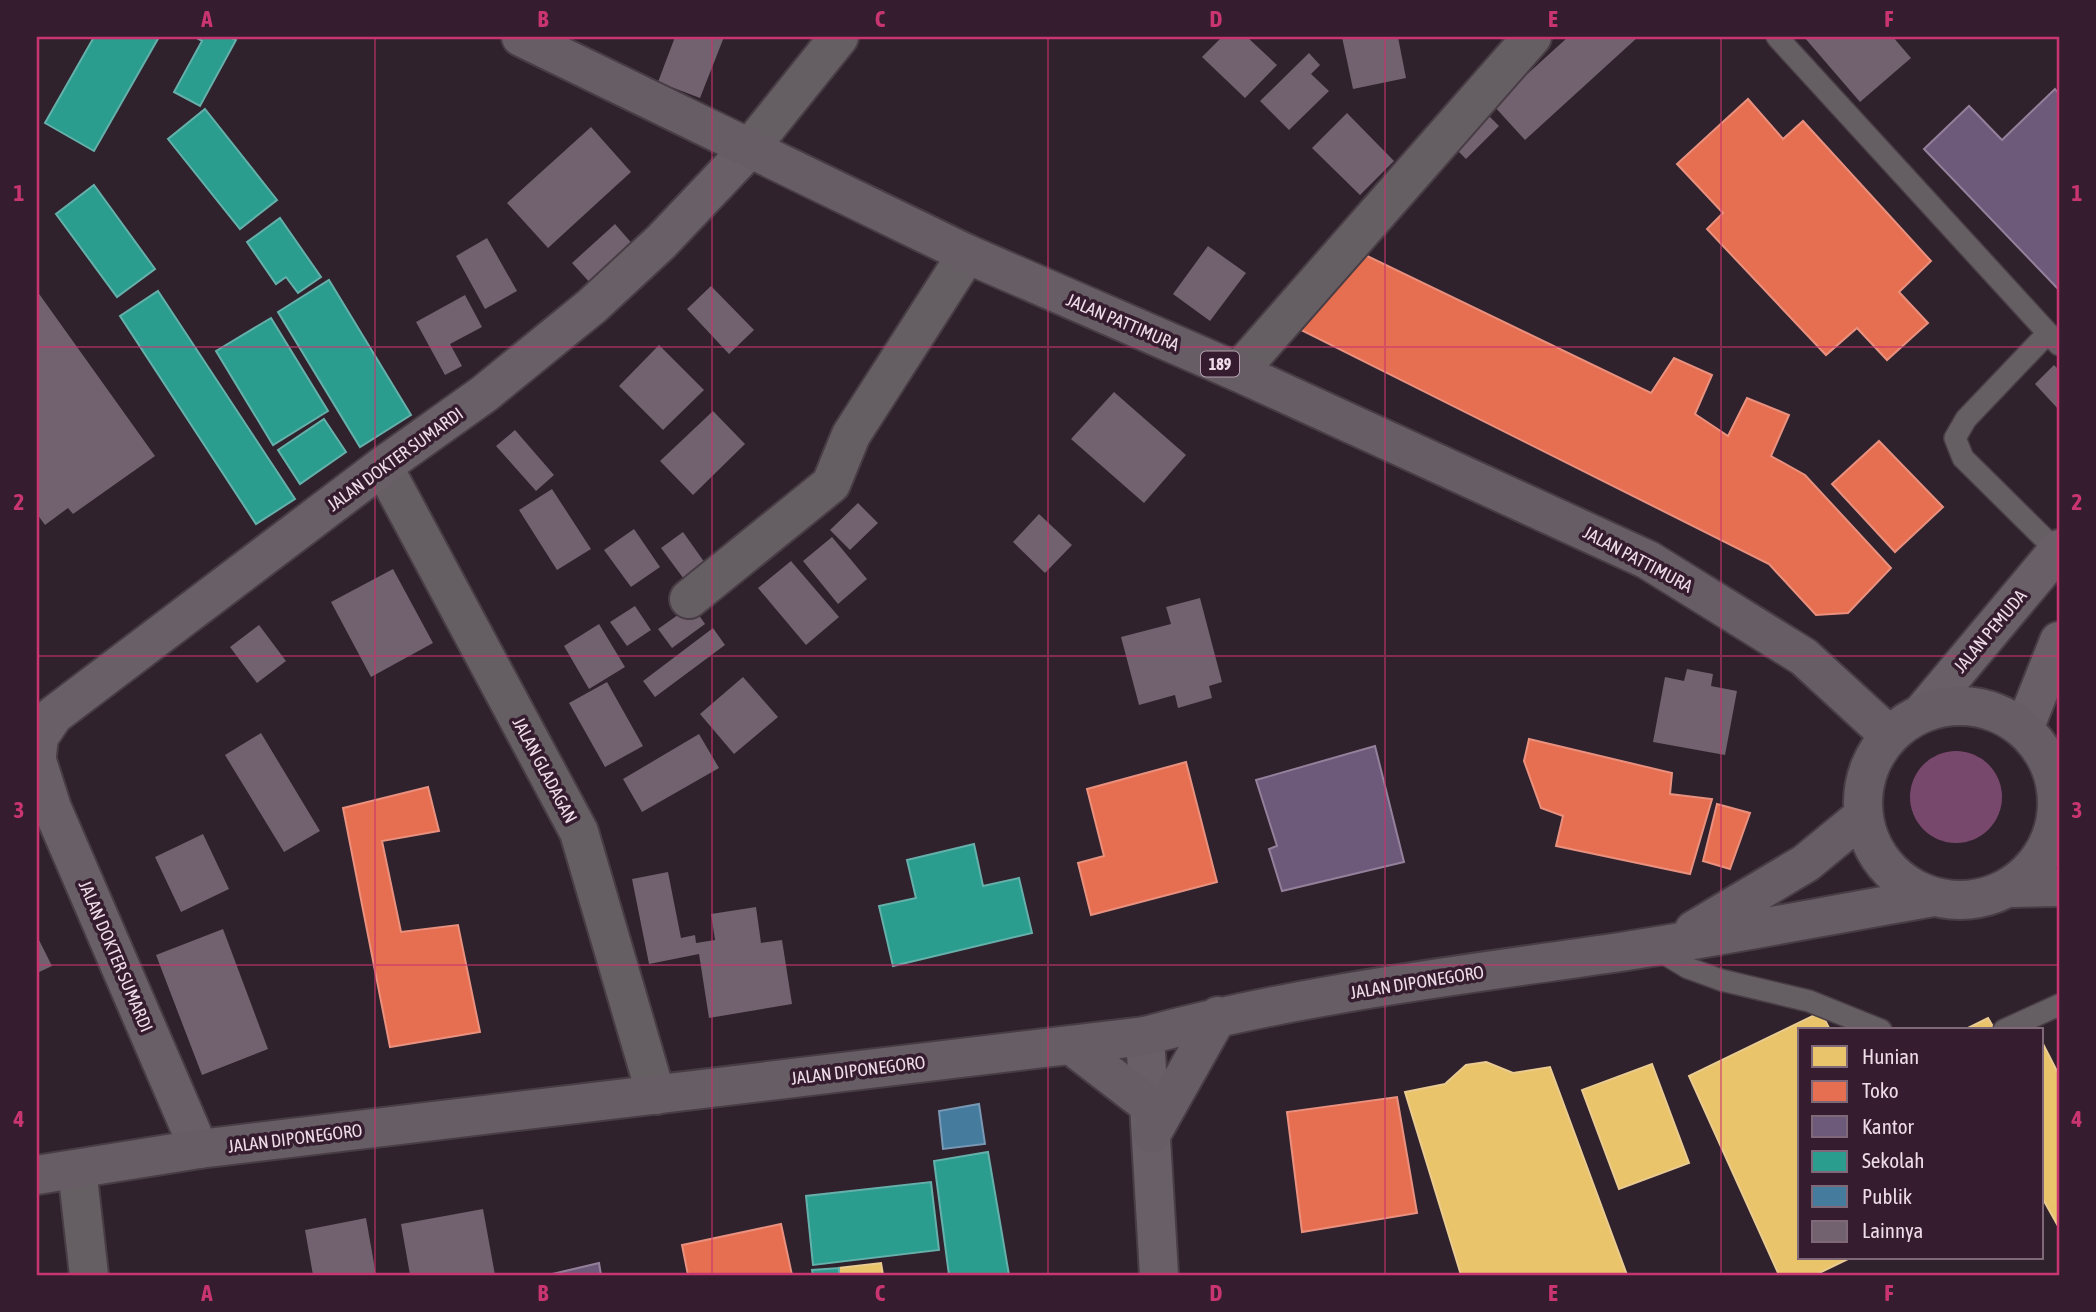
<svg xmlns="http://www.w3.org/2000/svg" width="2096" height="1312" viewBox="0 0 2096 1312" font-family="'Asap Condensed',sans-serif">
	<rect width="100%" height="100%" fill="#2f222c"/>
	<!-- water -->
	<path fill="#78476c" d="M1910 797a46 46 0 1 1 92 0a46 46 0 1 1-92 0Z"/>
	<!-- homes -->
	<path fill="#e9c46a" stroke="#eacb90" stroke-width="2" d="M1821,1012L1830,1030H1800V1258H1850L1815,1275H1779L1689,1076Z
		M1988,1018L1995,1030H1964Z
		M2042,1042L2059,1075L2058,1226L2044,1201L2042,1203Z
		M1486,1062L1513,1073L1550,1067L1627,1275H1461L1405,1092L1445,1084L1466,1065Z
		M1652,1064L1689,1163L1619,1189L1582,1090Z
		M881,1263L883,1275H839V1268Z"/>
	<!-- shops -->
	<path fill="#e76f51" stroke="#e9907e" stroke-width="2" d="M1748,99L1783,139L1803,121L1931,261L1899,292L1928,323L1887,360L1857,328L1826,355L1707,229L1723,213L1677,164Z
		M1359,252L1651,393L1674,358L1712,375L1695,414L1728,436L1747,398L1789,415L1771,456L1805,475L1891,568L1848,613L1816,615L1769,564L1297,328Z
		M1879,441L1943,507L1895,552L1832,484Z
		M1529,739L1672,773L1670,794L1712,799L1690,874L1556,846L1563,816L1541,808L1524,761Z
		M1186,762L1217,882L1091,915L1078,863L1104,856L1087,789Z
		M428,787L439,831L382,841L401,932L458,925L480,1032L390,1047L343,808Z
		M1717,804L1750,813L1730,869L1703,861Z
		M1397,1097L1417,1213L1302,1232L1287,1112Z
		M781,1224L792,1275H688L682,1245Z"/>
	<!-- offices -->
	<path fill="#6d597a" stroke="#94809b" stroke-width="2" d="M2055,89L2059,94V290L1924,149L1969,106L2002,140Z
		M1375,746L1404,862L1282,891L1269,849L1277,846L1256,780Z
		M599,1263L601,1275H548Z"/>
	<!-- schools -->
	<path fill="#2a9d8f" stroke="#65b0aa" stroke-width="2" d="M94,37H159L94,151L45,123Z
		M195,37H229L236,40L200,106L174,92L202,41Z
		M205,109L277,200L240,229L168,139Z
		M94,185L155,269L117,297L56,214Z
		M280,218L321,277L298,293L286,277L276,284L247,242Z
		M329,280L411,415L360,447L278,312Z
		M158,291L295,499L256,524L120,316Z
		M271,318L328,411L273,445L216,351Z
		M324,419L346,452L300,484L278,450Z
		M974,844L983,886L1019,878L1032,933L893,966L879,906L916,898L907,860Z
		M988,1152L1009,1275H949L934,1161Z
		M931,1182L939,1250L813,1265L806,1196Z
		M839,1268V1275H813L812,1270Z"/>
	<!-- public -->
	<path fill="#457b9d" stroke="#7898b4" stroke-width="2" d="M979,1104L985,1144L943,1149L939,1111Z"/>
	<!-- building -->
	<path fill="#72616e" d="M675,37H724L700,98L658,82Z
		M1222,37H1247L1277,65L1245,98L1202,57Z
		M1342,37H1398L1406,78L1353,89Z
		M1568,37H1638L1525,140L1493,105Z
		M1804,37H1893L1911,58L1860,102Z
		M1309,53L1320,65L1311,74L1329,91L1289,130L1260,101Z
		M1480,107L1499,126L1466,159L1447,140Z
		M1347,113L1394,161L1360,195L1312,148Z
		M591,127L631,172L548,248L507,203Z
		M615,224L635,247L592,285L572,263Z
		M487,238L517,291L485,309L456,256Z
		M1208,246L1246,273L1210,321L1173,294Z
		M711,286L754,330L729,354L687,309Z
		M37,291L155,456L73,514L68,508L45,525L37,514Z
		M465,295L482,327L450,344L462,366L445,375L416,322Z
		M659,345L704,390L663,430L619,386Z
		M2054,365L2059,370V410L2035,384Z
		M1114,392L1186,455L1144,503L1071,439Z
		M713,411L745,444L693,495L660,461Z
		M515,430L554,475L536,491L496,446Z
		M552,489L591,549L557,570L519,510Z
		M858,503L878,523L850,550L830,530Z
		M1039,514L1072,545L1045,573L1013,542Z
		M634,529L660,567L631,587L604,550Z
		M683,532L710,570L689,586L661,548Z
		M832,537L867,579L838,604L803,561Z
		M791,561L839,617L806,645L758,588Z
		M393,569L433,643L371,677L331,602Z
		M1200,598L1222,682L1209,686L1212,698L1178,708L1175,695L1139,705L1121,637L1171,624L1166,607Z
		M692,605L705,624L672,648L658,629Z
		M635,606L651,630L627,646L610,622Z
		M599,624L625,667L589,689L564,646Z
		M259,625L286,661L257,683L230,647Z
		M713,628L725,645L655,697L643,681Z
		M1687,669L1713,674L1711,686L1737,691L1725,755L1653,742L1665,677L1684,681Z
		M743,677L778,717L734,754L700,714Z
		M607,682L643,746L605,767L569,703Z
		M261,733L320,831L284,852L225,755Z
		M699,734L719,768L642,812L623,779Z
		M203,834L229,889L181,912L155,857Z
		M668,872L681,938L695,935L696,943L715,940L711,914L756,907L761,943L782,940L792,1004L709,1018L699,954L649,964L632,879Z
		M223,929L268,1049L202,1075L156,955Z
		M37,936L52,966L37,973Z
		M483,1209L495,1275H410L401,1224Z
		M366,1218L376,1275H313L305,1230Z"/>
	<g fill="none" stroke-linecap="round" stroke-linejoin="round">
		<defs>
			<path id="lane" d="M1777,37L2059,345
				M2047,334L1966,419L1955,438L1963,458L2057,551
				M1655,948L1688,968L1721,980L1809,1001L1881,1030
				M2004,1030L2059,1005"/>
			<path id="street" d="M749,149L839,37
				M1238,372L1532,37
				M383,466L579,832L656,1095
				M689,599L831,484L851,435L967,254
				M77,1169L89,1275"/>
			<path id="secondary" d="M1922,713L2059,549
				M2024,729L2059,641
				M37,755L39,737L54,715L383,466L484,394L592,306L661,242L749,149
				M37,761L52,808L199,1149
				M1145,1036L1159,1275"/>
			<path id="primary" d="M521,37L967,254L1238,372L1648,560L1804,657L1890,736
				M1863 803a97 97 0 1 1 194 0a97 97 0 1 1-194 0Z
				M2007,888L2059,887
				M1694,930L1806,863L1863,816
				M1071,1045L1149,1105
				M1152,1133L1218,1016
				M37,1175L199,1149L1145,1036C1300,994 1461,975 1620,952C1725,936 1829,915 1934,897"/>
		</defs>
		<!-- lane casing -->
		<use href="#lane" stroke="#493d45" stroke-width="24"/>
		<!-- street casing -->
		<use href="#street" stroke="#493d45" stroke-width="42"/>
		<!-- secondary casing -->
		<use href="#secondary" stroke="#493d45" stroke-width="42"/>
		<!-- primary casing -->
		<use href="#primary" stroke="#493d45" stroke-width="42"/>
		<!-- lane -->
		<use href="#lane" stroke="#655e63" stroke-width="21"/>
		<!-- street -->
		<use href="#street" stroke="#655e63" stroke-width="38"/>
		<!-- secondary -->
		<use href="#secondary" stroke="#686066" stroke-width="38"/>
		<!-- primary -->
		<use href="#primary" stroke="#675e65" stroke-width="38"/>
	</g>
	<!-- grid -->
	<path fill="none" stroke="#c93570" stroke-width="2" stroke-opacity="0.55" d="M375,37V1275M712,37V1275M1048,37V1275M1385,37V1275M1721,37V1275M37,347H2059M37,656H2059M37,965H2059"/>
	<g text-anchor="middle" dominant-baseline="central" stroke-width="7" stroke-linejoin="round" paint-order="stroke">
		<!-- shield labels -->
		<rect fill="#351c2f" stroke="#b6a2b0" stroke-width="2" x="1201" y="351.5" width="38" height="25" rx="5"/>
		<g font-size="16" font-weight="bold" fill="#eedce8">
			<text x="1220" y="364">189</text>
		</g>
		<!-- street labels -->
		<g font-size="18" fill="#eedce8" stroke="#351c2f">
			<text transform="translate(1123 322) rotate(23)">JALAN PATTIMURA</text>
			<text transform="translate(395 459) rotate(-36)">JALAN DOKTER SUMARDI</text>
			<text transform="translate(1638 559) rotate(28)">JALAN PATTIMURA</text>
			<text transform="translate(1990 631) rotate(-50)">JALAN PEMUDA</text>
			<text transform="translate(545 770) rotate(62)">JALAN GLADAGAN</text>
			<text transform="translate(116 956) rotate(67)">JALAN DOKTER SUMARDI</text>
			<text transform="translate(1417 982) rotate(-9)">JALAN DIPONEGORO</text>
			<text transform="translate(858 1070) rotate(-7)">JALAN DIPONEGORO</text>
			<text transform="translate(295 1138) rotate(-7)">JALAN DIPONEGORO</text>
		</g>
	</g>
	<!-- border -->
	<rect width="2096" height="1312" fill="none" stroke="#351c2f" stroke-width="77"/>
	<!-- legend -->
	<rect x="1798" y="1028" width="245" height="231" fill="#351c2f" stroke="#7f6979" stroke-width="2"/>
	<rect x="1812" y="1046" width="35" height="21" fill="#e9c46a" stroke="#7f6979" stroke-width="2"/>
	<text x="1862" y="1064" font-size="21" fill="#eedce8">Hunian</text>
	<rect x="1812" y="1081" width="35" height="21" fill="#e76f51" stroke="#7f6979" stroke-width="2"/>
	<text x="1862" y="1098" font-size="21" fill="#eedce8">Toko</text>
	<rect x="1812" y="1116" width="35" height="21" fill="#6d597a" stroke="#7f6979" stroke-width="2"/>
	<text x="1862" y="1134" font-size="21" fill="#eedce8">Kantor</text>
	<rect x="1812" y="1151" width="35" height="21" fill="#2a9d8f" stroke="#7f6979" stroke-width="2"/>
	<text x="1862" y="1168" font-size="21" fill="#eedce8">Sekolah</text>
	<rect x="1812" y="1186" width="35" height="21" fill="#457b9d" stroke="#7f6979" stroke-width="2"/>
	<text x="1862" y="1204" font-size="21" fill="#eedce8">Publik</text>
	<rect x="1812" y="1221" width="35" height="21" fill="#72616e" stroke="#7f6979" stroke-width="2"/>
	<text x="1862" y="1238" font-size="21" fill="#eedce8">Lainnya</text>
	<rect x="38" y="38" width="2020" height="1236" fill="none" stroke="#c93570" stroke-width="2.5"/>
	<g font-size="23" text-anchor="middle" font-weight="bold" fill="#c93570">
		<text x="207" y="27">A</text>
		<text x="543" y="27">B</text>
		<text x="880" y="27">C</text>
		<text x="1216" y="27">D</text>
		<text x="1553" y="27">E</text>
		<text x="1889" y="27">F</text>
		<text x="19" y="201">1</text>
		<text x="2077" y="201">1</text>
		<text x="19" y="510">2</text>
		<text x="2077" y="510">2</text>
		<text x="19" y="818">3</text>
		<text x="2077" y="818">3</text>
		<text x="19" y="1127">4</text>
		<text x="2077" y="1127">4</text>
		<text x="207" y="1301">A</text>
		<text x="543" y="1301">B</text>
		<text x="880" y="1301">C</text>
		<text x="1216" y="1301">D</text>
		<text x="1553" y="1301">E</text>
		<text x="1889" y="1301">F</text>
	</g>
</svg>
